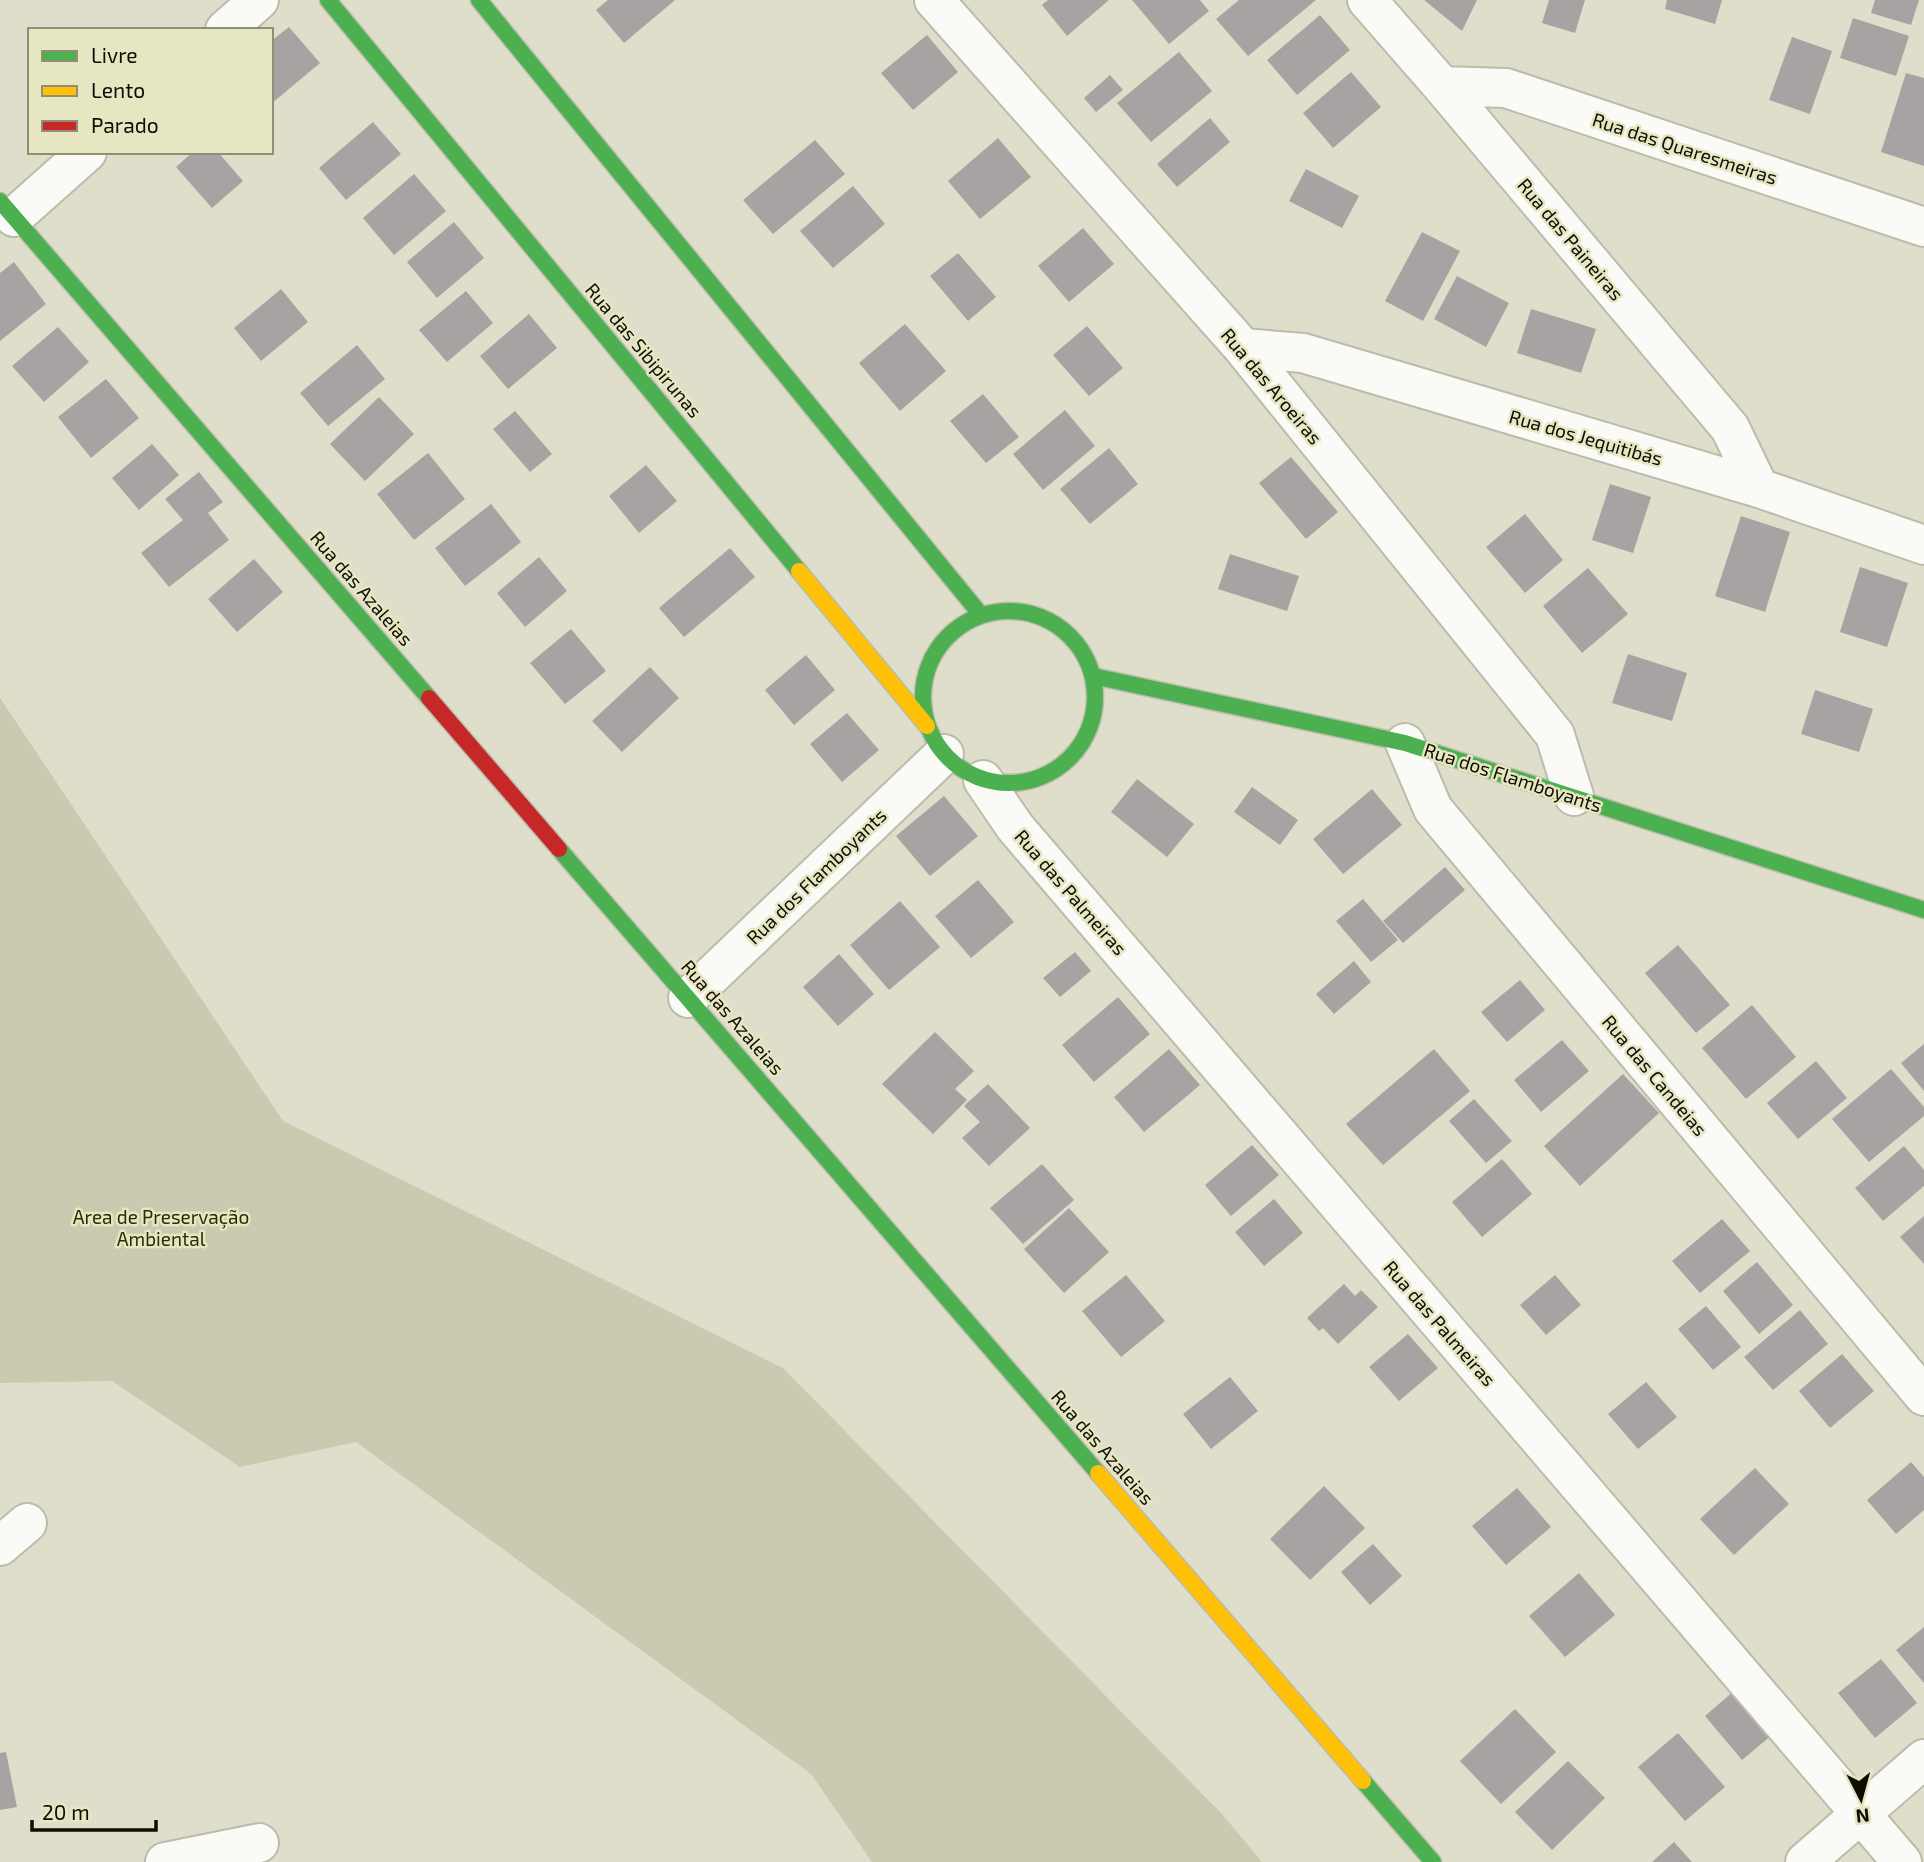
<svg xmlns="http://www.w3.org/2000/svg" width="1924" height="1862" viewBox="0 0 1924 1862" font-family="'Exo 2',sans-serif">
	<rect width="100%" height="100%" fill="#dedecb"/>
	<!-- green -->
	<path fill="#cbcab0" d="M0,698L283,1121L783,1368L1222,1814L1262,1862H872L811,1774L356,1442L240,1467L112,1381L0,1383Z"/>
	<!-- building -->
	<path fill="#a6a3a2" d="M608,0H675L624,43L596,10Z
		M1048,0H1109L1067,36L1042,5Z
		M1132,0H1200L1209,11L1169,44Z
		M1239,0H1316L1248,56L1216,19Z
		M1424,0H1477L1462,31Z
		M1549,0H1585L1575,33L1542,23Z
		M1667,0H1722L1715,24L1665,9Z
		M1875,0H1919L1911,25L1871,13Z
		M1320,15L1350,50L1297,95L1267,60Z
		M1853,18L1909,36L1896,76L1840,58Z
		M289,27L320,63L271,104V41Z
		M927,35L958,72L913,110L881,73Z
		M1792,37L1832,51L1810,114L1769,100Z
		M1179,52L1212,91L1151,142L1117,103Z
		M1351,72L1381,107L1333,148L1303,113Z
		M1906,73L1924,78V166L1881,152Z
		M1110,75L1123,90L1096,112L1084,98Z
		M1210,118L1230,142L1177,187L1157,164Z
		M373,122L401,154L346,200L319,168Z
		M998,138L1031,177L980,219L948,181Z
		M815,140L845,174L773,234L743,200Z
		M193,152H218L243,181L212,208L176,167Z
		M1306,169L1359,196L1342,228L1289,201Z
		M414,174L446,211L394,255L363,218Z
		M853,186L885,224L833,268L800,231Z
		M454,222L484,258L437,298L407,262Z
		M1083,228L1114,264L1069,302L1038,266Z
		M1422,232L1460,251L1423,321L1385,301Z
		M958,253L996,297L968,321L930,276Z
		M14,262L46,304L0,341V273Z
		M1457,276L1509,303L1486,347L1434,319Z
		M281,289L308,322L261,361L234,328Z
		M466,291L493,323L447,362L419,330Z
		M1531,309L1596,329L1581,373L1517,353Z
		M529,314L557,348L508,389L480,356Z
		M905,324L946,371L900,411L859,363Z
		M1087,326L1123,368L1089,396L1053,355Z
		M58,327L89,362L44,402L12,366Z
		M357,345L385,379L328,426L300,393Z
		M106,379L139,418L91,458L58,417Z
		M983,394L1019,437L986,463L950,421Z
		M379,397L414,434L365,481L330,444Z
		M1065,410L1095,446L1043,490L1013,454Z
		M515,411L552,454L530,472L493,429Z
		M152,444L179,475L139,510L112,478Z
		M1109,448L1138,484L1090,524L1060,489Z
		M428,453L465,499L414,540L377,494Z
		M1291,457L1338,512L1306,539L1259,483Z
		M646,465L677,501L639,533L609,496Z
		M199,472L223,502L208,513L229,540L169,587L141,553L183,520L165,499Z
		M1610,484L1651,497L1633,553L1592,540Z
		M491,504L521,542L465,586L435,548Z
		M1525,514L1563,560L1525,593L1486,547Z
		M1741,516L1790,532L1765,612L1715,596Z
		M730,548L755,577L684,637L659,608Z
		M1230,554L1299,576L1287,611L1218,589Z
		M539,557L567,591L525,627L497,593Z
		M254,559L283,592L237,632L208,599Z
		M1860,567L1908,583L1887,647L1840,632Z
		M1588,568L1628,614L1582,653L1543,606Z
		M571,629L606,671L565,704L530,663Z
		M1628,654L1687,673L1672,721L1612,703Z
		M806,655L835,690L794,725L765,690Z
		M650,667L679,698L622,752L592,721Z
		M1815,690L1873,709L1859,752L1801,734Z
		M847,713L879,750L842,782L810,744Z
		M1137,779L1194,824L1167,857L1111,812Z
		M1252,787L1298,820L1280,845L1234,812Z
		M1372,789L1402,825L1343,874L1313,839Z
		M944,796L978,836L930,876L896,836Z
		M1445,867L1465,890L1403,943L1383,921Z
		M978,880L1014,922L971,958L935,916Z
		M1363,899L1398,940L1371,962L1336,921Z
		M900,901L940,947L889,990L850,945Z
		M1678,945L1730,1005L1696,1033L1645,973Z
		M1075,952L1091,971L1060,997L1043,978Z
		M839,954L874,994L838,1026L803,987Z
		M1354,961L1371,982L1334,1014L1316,994Z
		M1520,980L1545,1010L1507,1042L1481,1012Z
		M1118,997L1150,1034L1094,1082L1062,1045Z
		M1752,1005L1796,1057L1746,1099L1702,1048Z
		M935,1032L974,1071L955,1089L967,1100L933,1134L882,1084Z
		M1562,1040L1589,1071L1541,1112L1514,1080Z
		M1924,1044V1091L1901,1063Z
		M1169,1049L1200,1085L1144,1132L1114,1097Z
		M1434,1049L1470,1091L1383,1165L1346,1124Z
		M1816,1061L1847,1098L1798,1139L1767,1103Z
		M1891,1069L1924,1107V1116L1869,1162L1832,1119Z
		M1623,1074L1659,1113L1580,1186L1544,1146Z
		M988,1084L1030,1128L989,1166L962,1138L980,1122L964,1106Z
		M1474,1099L1512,1141L1486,1163L1449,1121Z
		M1252,1145L1279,1175L1231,1216L1205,1185Z
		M1904,1146L1924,1170V1186L1883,1221L1855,1188Z
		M1502,1159L1532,1194L1482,1237L1452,1202Z
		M1042,1164L1074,1200L1023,1244L990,1208Z
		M1274,1199L1303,1233L1264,1266L1235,1232Z
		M1069,1208L1109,1252L1064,1293L1024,1249Z
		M1924,1216V1264L1900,1237Z
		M1722,1219L1750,1251L1700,1293L1672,1261Z
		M1757,1262L1793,1305L1759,1334L1723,1291Z
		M1126,1275L1165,1321L1121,1357L1082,1311Z
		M1555,1275L1581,1305L1546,1335L1520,1305Z
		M1344,1284L1355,1296L1361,1290L1378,1307L1338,1344L1323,1328L1319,1331L1307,1318Z
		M1706,1306L1741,1347L1713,1370L1678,1329Z
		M1800,1310L1828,1344L1773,1390L1744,1357Z
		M1408,1334L1438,1368L1399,1401L1369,1367Z
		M1842,1354L1874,1391L1830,1428L1799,1391Z
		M1230,1377L1258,1411L1211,1449L1183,1414Z
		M1646,1382L1677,1417L1638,1449L1608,1414Z
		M1911,1462L1924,1477V1510L1896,1534L1867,1500Z
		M1755,1468L1789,1504L1734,1555L1700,1519Z
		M1324,1486L1365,1528L1310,1580L1270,1539Z
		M1517,1488L1551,1527L1506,1565L1472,1526Z
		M1373,1544L1402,1576L1370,1605L1341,1572Z
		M1579,1573L1615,1615L1565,1657L1529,1616Z
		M1924,1627V1683L1896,1650Z
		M1881,1659L1917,1703L1875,1738L1838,1693Z
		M1735,1690L1773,1734L1742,1760L1705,1716Z
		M1515,1709L1556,1752L1501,1804L1460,1761Z
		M1678,1733L1725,1787L1685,1821L1638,1767Z
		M6,1752L17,1807L0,1810V1753Z
		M1568,1761L1605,1798L1552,1850L1515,1812Z
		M1674,1842L1692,1862H1652Z"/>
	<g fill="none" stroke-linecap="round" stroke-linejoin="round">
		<defs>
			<path id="street" d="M934,0L1243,348L1555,735L1574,796
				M1367,0L1442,86L1730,428L1759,488
				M225,30L259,0
				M1442,86L1506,88L1924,227
				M14,217L87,152
				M1243,348L1303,353L1759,488L1924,545
				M1405,743L1433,809L1924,1396
				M983,780L1015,827L1902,1862
				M688,998L944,754
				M0,1546L27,1523
				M165,1862L259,1843
				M1805,1862L1924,1759"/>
			<path id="fast" d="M328,0L799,571
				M479,0L981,615
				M0,201L429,698
				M923 697a86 86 0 1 1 172 0a86 86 0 1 1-172 0Z
				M1093,676L1405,743L1924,910
				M559,849L1098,1473
				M1363,1781L1433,1862"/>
			<path id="slow" d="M799,571L927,726
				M1098,1473L1363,1781"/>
			<path id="jam" d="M429,698L559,849"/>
		</defs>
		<!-- street casing -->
		<use href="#street" stroke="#bcbcad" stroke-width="42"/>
		<!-- fast casing -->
		<use href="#fast" stroke="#bcbcad" stroke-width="19"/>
		<!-- slow casing -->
		<use href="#slow" stroke="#bcbcad" stroke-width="19"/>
		<!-- jam casing -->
		<use href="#jam" stroke="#bcbcad" stroke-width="19"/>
		<!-- street -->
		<use href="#street" stroke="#fafaf7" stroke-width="38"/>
		<!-- fast -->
		<use href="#fast" stroke="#4caf50" stroke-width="16"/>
		<!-- slow -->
		<use href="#slow" stroke="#ffc107" stroke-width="16"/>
		<!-- jam -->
		<use href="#jam" stroke="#c62828" stroke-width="16"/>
	</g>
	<g text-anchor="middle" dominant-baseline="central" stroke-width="5" stroke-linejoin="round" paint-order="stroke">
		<!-- street labels -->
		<g font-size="19" fill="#0e0d03" stroke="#e6e6c3">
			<text transform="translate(1685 148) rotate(18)">Rua das Quaresmeiras</text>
			<text transform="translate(1571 239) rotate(50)">Rua das Paineiras</text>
			<text transform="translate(644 350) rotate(50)">Rua das Sibipirunas</text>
			<text transform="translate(1272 386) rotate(50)">Rua das Aroeiras</text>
			<text transform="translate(1586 437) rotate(16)">Rua dos Jequitibás</text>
			<text transform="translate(362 588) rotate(49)">Rua das Azaleias</text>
			<text transform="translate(1513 777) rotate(18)">Rua dos Flamboyants</text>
			<text transform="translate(816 876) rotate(-44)">Rua dos Flamboyants</text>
			<text transform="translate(1071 892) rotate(49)">Rua das Palmeiras</text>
			<text transform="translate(733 1017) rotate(49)">Rua das Azaleias</text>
			<text transform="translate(1655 1075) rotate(50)">Rua das Candeias</text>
			<text transform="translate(1440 1323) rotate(49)">Rua das Palmeiras</text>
			<text transform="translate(1103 1447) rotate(49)">Rua das Azaleias</text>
		</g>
		<!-- park labels -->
		<g font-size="19" fill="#2d2b00" stroke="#e6e6c3">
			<text x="161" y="1216">Area de Preservação<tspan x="161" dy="22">Ambiental</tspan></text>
		</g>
	</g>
	<!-- legend -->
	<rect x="28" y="28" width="245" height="126" fill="#e6e6c3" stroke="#908f76" stroke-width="2"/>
	<rect x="42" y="51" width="35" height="10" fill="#4caf50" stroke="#908f76" stroke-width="2"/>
	<text x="91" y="63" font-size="21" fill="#0e0d03">Livre</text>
	<rect x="42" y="86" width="35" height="10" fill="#ffc107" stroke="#908f76" stroke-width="2"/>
	<text x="91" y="98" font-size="21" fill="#0e0d03">Lento</text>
	<rect x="42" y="121" width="35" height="10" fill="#c62828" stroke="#908f76" stroke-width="2"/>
	<text x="91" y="133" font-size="21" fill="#0e0d03">Parado</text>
	<!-- north arrow -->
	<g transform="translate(1861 1799) rotate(174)" stroke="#e6e6c3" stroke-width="5" paint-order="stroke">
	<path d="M0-5L12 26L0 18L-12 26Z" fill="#0e0d03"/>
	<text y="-10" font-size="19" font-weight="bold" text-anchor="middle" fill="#0e0d03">N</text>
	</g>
	<!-- scale -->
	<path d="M32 1820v10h124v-10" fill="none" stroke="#0e0d03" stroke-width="3.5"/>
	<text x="42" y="1820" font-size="21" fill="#0e0d03" stroke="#e6e6c3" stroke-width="5" paint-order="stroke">20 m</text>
</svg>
